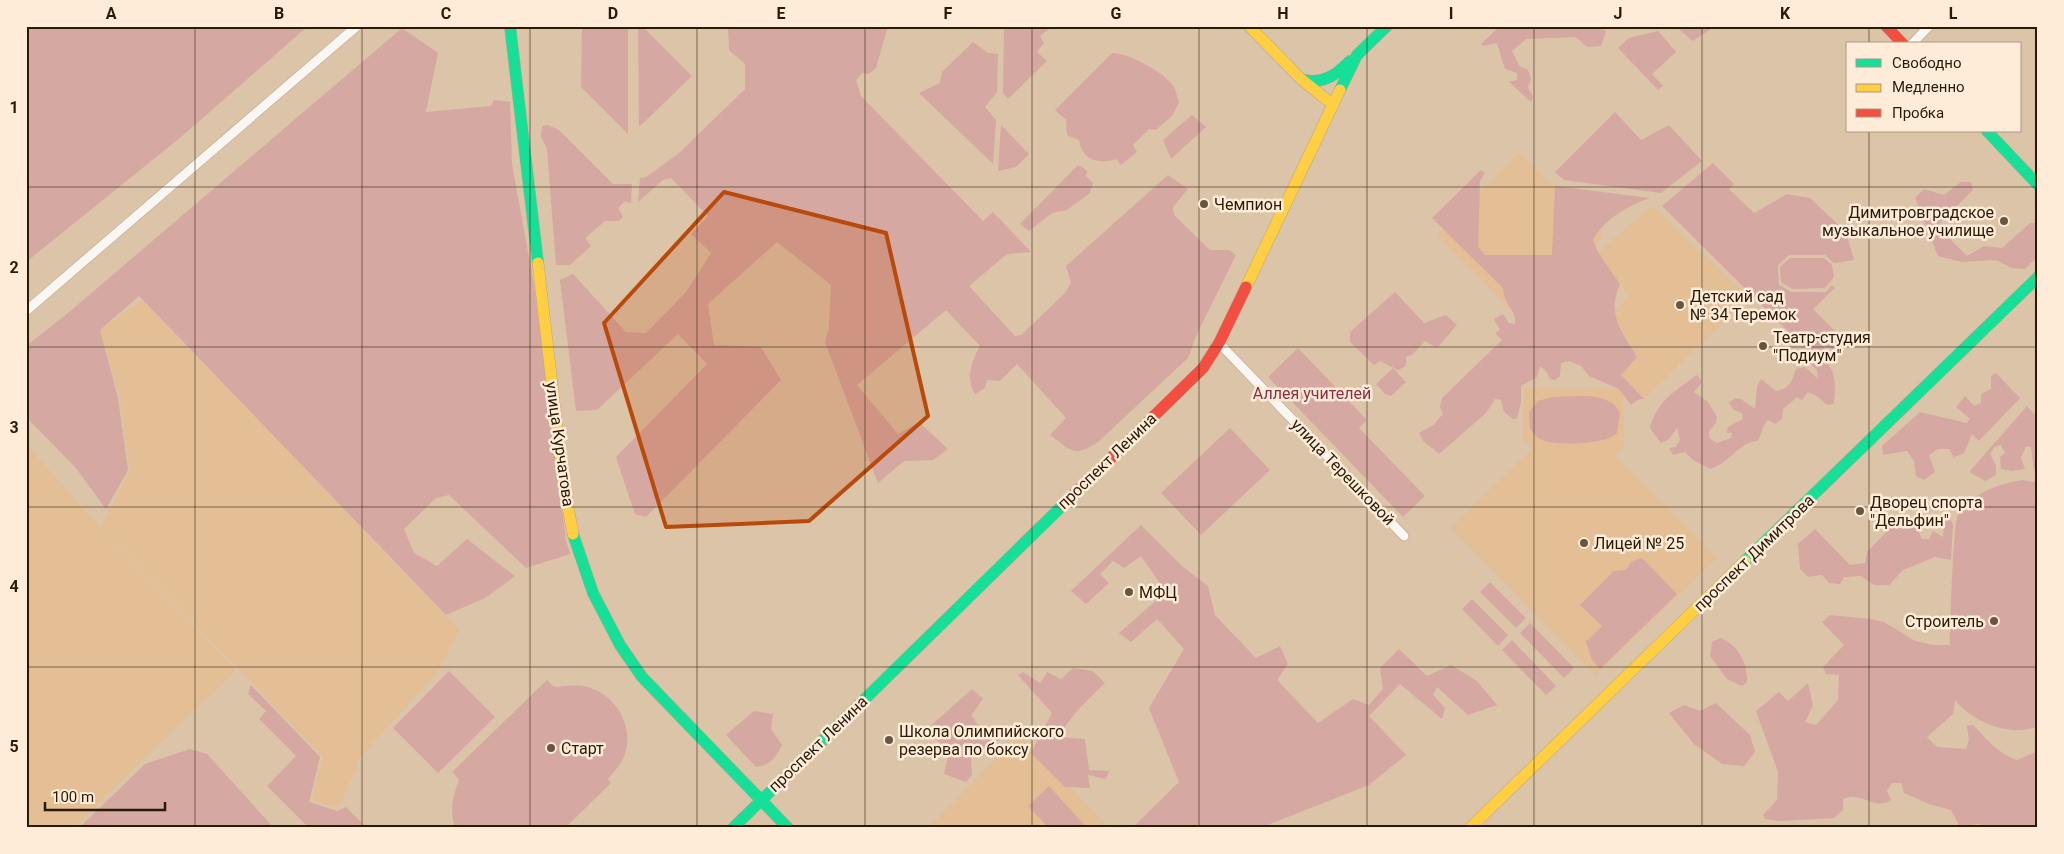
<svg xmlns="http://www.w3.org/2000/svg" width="2064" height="854" viewBox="0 0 2064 854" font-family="Roboto,sans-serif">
	<rect width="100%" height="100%" fill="#dcc4a9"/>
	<!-- built -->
	<path fill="#e4be94" d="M1519,153L1604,235L1519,318L1437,235Z
		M1653,206L1748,297L1644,399L1621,375L1637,357L1613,313L1629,296L1598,252Z
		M142,300L459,630L437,673L357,761V768L338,808L312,800L323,757L101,527L130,471L120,399L100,330Z
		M1524,388L1623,389L1624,447L1615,456L1717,558L1595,675L1451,528L1532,449L1523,439Z
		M26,444L98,525L236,670L73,828H26Z
		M1020,735L1109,828H928Z"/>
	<!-- green -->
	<path fill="#d5a8a1" d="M26,26H308L181,137L26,262Z
		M582,26H628V134L581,87Z
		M638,26H642L692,76L639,127Z
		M888,26L876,68L869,74L862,73L856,80L861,96L983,221L993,212L1031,252L1007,254L969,286L1015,336L1021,335L1065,293L1071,283L1066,266L1168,175L1188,189L1173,207L1174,215L1210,250H1229L1236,255L1197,334L1188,358L1098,442C1074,458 1072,451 1050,435L1066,418L1017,364L1000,381L987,380L985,388L975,394C965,379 972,360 980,346L946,310L857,385L898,434L919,422L948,449L933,460L904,461L878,483L825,342L829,327L831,285L777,242L708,304L714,345L761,347L781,380L646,517L635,514L616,457L707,364L678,334L597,410L576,411L560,280L573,274L626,332L646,333L686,292L711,253L691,234L708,216L671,178L663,180L638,202L640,178L646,177L678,154L745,89V64L729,50L728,27Z
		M1004,26H1053L1040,36L1044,43L1037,52L1047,61L1008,99L1003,93Z
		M1500,26H1592L1606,31L1601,46L1587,47L1576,37L1526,39L1512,51L1519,66L1528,70L1531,79L1528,87L1533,97L1531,102L1509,82L1517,80V73L1505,69L1497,43L1483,46L1481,44Z
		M1675,26H1715L1693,41Z
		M402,28L438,53L426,112L491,106L494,100L510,102L512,164L534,285L566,540L570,554L526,568L449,495L436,498L404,529L414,553L437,566L467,539L515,576L485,598L446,615L139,296L100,330L118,398L128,470L106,509L75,467L26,417V346L68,313Z
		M1658,31L1676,52L1652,74L1663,86L1658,90L1618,48L1629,38Z
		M973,42L988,53L998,54L997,92L985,107L996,120L993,164L919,93L940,83L942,72Z
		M1112,53C1128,53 1165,72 1174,87C1176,91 1177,98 1179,102L1172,116L1156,130L1149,129L1133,145L1137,152L1121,165L1116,159C1098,165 1082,160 1079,140L1067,135L1066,120L1055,110Z
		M1615,112L1641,140L1669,125L1702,161L1661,193L1564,180L1555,172Z
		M1192,115L1206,127L1171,159L1163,140Z
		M548,125L559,130L613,184H632L631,203L625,201L618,208L623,217L619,221H605L585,238L591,246L570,265H556L547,149L541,137L542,126Z
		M1001,125L1029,154L1016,167L998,171Z
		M1713,163L1734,184L1729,189L1754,213L1787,194L1810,198L1846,232L1854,260L1834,263L1825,255H1789L1778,265L1779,285L1792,292H1826L1832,285L1835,288L1813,309L1843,339L1833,349L1823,346L1827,354V364C1837,372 1835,392 1834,404L1827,405L1818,397L1808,392L1802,400L1797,397L1783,409L1782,419L1775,424L1768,420C1761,426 1763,435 1757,441C1739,442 1730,463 1710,469L1693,460L1685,452L1673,455L1669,448L1676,447L1680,440L1677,428L1669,439L1661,443L1650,428C1655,403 1677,389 1697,375L1702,382L1694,392L1708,402L1717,417L1716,423L1709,431V438L1717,443L1731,438L1732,433H1727L1728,427L1743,419L1742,413L1734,410L1729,403L1735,398L1741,399L1755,409L1757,387L1761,379L1776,391C1790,389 1792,381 1796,369L1805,367L1818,379L1817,370L1807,360L1808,351L1662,206Z
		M1077,166H1081L1087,171L1086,176L1093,183L1090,193L1067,210L1052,213L1029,231L1020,224Z
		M1481,170L1485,173L1480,181L1478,247L1485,255H1552L1555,186L1650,198C1629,205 1603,220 1593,240L1598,252L1620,284C1606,316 1622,330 1637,357L1621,375L1644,399H1639L1631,405L1619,389L1589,376L1581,366L1569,361L1561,363L1560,376L1555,380L1550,379L1546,371L1540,366L1537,377L1521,386V402L1517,418L1513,419L1504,412L1501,400L1495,399L1486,413L1439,454L1423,441L1419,433L1433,425L1443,414L1440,407L1442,398L1502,340L1495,333L1500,330L1494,319L1503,314L1509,323L1515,324C1517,311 1503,303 1503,288L1432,218Z
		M1961,182H1971L1973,190L1937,226L1967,256L1984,246L2002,248L2030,223H2038V256L2025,269L2012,268L1996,260L1962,262L1938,256L1915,198L1924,189L1944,195Z
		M1790,258H1824L1832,265L1834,277L1825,288L1792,289L1781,282L1780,267Z
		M1395,292L1424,323L1446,315L1457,325L1437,348L1425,341L1412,355L1406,357V366L1398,370L1380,361L1374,365L1350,342V332Z
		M1298,348L1367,420L1359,428L1425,496L1403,517L1268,377Z
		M1393,368L1406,382L1391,396L1385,394L1376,384Z
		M1996,373L2020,398L1979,441L1972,434L1964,453L1954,457L1949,449H1938L1929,455L1935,472L1924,480L1916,476L1914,461L1907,451L1883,455L1882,446L1920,412L1967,423L1970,419L1956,407L1965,396L1974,406L1981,403V394L1991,389V376Z
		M1553,397C1574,397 1609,390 1620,413L1617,433C1605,445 1557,446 1542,440C1537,438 1533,433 1530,429L1529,412L1538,401Z
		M2027,406L2038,418V471H2034L2031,447L2026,446L2021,458L2025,469L2012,471L2001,469L2000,457L2005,453L2001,445L1994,447L1990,454L1996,466V475L1985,481L1971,473L1970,471Z
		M1230,428L1270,470L1201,535L1161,493Z
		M2023,480L2038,483V726C2011,738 1972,722 1955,700L1953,714L1927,737L1937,747L1966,749L1969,740L1967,726L1973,725C1986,738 1998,754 2017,760L2038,751V828H2004L1978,824L1960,827L1951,810L1929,804L1904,793L1901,783H1892L1887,791L1891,800C1876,809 1870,799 1855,797C1851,796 1846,798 1843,799V810L1834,818L1781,821L1765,819L1763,815L1777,800L1778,772L1756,711L1779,692L1788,701L1808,683L1813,706L1805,722L1816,725L1838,700L1839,675L1826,674L1823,667L1844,645L1822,622L1830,615L1870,619L1884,622L1915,641L1934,645H1950C1950,629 1953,523 1958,515C1972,493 1998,484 2023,480Z
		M1944,513L1949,515L1953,525L1951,560L1935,557L1903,570L1889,585H1874L1861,576L1844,577L1840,584L1829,583L1822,575L1808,577L1800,569L1798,544L1815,529L1850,565L1865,563L1867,552L1900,518L1917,528L1922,539H1929L1933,531L1943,537L1944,527L1941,524Z
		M1141,525L1182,566L1208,586L1215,615L1256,658L1280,646L1288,664L1277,680L1318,723L1353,699L1369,705L1383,689L1380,668L1399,649L1427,676L1451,665L1477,681L1497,705L1468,715L1437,687L1433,695L1445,708L1442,719L1400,684L1369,716L1406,755L1369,785L1260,828H1132L1179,782L1149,708L1184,649L1157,619L1131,642L1119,633L1166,592L1141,556L1124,568L1113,561L1100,574L1109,583L1086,604L1071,591Z
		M1642,558L1677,594L1600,669L1592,660L1586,642L1602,626L1580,605L1614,571L1626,570L1631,562Z
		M1490,582L1526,618L1516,628L1480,592Z
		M1472,599L1508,635L1498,646L1462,609Z
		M1530,623L1574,668L1564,678L1520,633Z
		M1721,638C1738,645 1748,664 1747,682L1742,686L1727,679L1710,656L1712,642Z
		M1512,640L1556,686L1546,695L1502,650Z
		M1073,668L1093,671L1105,683L1077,711L1057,737L1085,739L1089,770L1109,771L1106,779L1088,775L1090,788L1065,787L1031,753L1052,713L1018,675L1023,672L1040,683L1047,672L1061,679Z
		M449,671L495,717L438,773L393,728Z
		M547,680L554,687C565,686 577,684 588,687C616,695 634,726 625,754C622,764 614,771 608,779L611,783L565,828H455C449,809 453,798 459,779L452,772Z
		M251,685L320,757L309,802L337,811L346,807L367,828H309L267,786L296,756L259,719L266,711L248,694Z
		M972,689L983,699L971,715L983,732L1004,725L1011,733L971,756L972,775L966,782L944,774L949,751L926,730Z
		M1716,703L1750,735L1755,752L1744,766L1722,764L1694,744L1669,713L1684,705L1700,711Z
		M754,711L773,714L771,729L782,745C776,757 771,765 756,767L726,735Z
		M190,749L207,754L274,828H79L145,764Z
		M1049,786L1087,828H1049L1028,806Z"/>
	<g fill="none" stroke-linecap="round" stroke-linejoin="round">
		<defs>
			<path id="street" d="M1912,44L1929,26
				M26,311L357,26
				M1219,343L1404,536"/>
			<path id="fast" d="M510,26L538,263
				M1303,80C1324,84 1336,75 1350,61
				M1340,90L1357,55L1387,26
				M1987,131L2038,185
				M573,534L593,593L620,645L642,677L788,828
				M1745,561L2038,277
				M733,828L1063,505"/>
			<path id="slow" d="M1249,26L1301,79L1332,104
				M538,263L563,480L573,534
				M1246,287L1340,90
				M1470,828L1745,561"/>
			<path id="jam" d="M1886,26L1903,44
				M1063,505L1203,368L1219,343L1246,287"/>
		</defs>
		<!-- street casing -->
		<use href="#street" stroke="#b8a58f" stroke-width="10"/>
		<!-- fast casing -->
		<use href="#fast" stroke="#b8a58f" stroke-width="12"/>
		<!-- slow casing -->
		<use href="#slow" stroke="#b8a58f" stroke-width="12"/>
		<!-- jam casing -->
		<use href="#jam" stroke="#b8a58f" stroke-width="12"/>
		<!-- street -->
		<use href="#street" stroke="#faf6f2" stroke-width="9"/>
		<!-- fast -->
		<use href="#fast" stroke="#16e098" stroke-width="11"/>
		<!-- slow -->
		<use href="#slow" stroke="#ffcf43" stroke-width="11"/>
		<!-- jam -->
		<use href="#jam" stroke="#f24e42" stroke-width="11"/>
	</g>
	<!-- marked area -->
	<path fill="#b84a0b" fill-opacity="0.2" stroke="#b84a0b" stroke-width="4" stroke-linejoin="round" d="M724,192L886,233L928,416L809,521L666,527L604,323Z"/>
	<!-- grid -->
	<path fill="none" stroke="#2a1b07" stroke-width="1" stroke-opacity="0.55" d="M195,26V828M362,26V828M530,26V828M697,26V828M865,26V828M1032,26V828M1199,26V828M1367,26V828M1534,26V828M1702,26V828M1869,26V44M1869,131V828M26,187H2038M26,347H2038M26,507H2038M26,667H2038"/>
	<!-- markers -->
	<g fill="#685640" stroke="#feecd8" stroke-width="2">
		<circle cx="1204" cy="204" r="5"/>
		<circle cx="2004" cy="221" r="5"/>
		<circle cx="1680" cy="305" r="5"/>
		<circle cx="1763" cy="346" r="5"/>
		<circle cx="1860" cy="511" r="5"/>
		<circle cx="1584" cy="543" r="5"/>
		<circle cx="1129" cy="592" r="5"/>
		<circle cx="1994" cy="621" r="5"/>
		<circle cx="889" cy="740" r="5"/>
		<circle cx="551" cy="748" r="5"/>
	</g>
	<g text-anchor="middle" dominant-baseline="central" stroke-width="5" stroke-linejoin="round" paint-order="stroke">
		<!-- poi labels -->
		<g font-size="16" fill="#2a1b07" stroke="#feecd8" text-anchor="start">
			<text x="1214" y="204">Чемпион</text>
			<text x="1994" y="212" text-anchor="end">Димитровградское<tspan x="1994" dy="18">музыкальное училище</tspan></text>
			<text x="1690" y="296">Детский сад<tspan x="1690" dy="18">№ 34 Теремок</tspan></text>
			<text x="1773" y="337">Театр-студия<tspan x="1773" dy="18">"Подиум"</tspan></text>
			<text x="1870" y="502">Дворец спорта<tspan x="1870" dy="18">"Дельфин"</tspan></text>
			<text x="1594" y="543">Лицей № 25</text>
			<text x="1139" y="592">МФЦ</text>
			<text x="1984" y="621" text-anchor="end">Строитель</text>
			<text x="899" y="731">Школа Олимпийского<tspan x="899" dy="18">резерва по боксу</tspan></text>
			<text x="561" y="748">Старт</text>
		</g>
		<!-- park labels -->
		<g font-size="16" fill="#8b2e44" stroke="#feecd8">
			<text x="1312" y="393">Аллея учителей</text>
		</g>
		<!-- street labels -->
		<g font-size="16" fill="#2a1b07" stroke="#feecd8">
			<text transform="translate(560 444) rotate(82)">улица Курчатова</text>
			<text transform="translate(1107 461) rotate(-44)">проспект Ленина</text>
			<text transform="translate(1343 472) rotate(46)">улица Терешковой</text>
			<text transform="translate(1754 553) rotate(-44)">проспект Димитрова</text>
			<text transform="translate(818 744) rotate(-44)">проспект Ленина</text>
		</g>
	</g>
	<!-- border -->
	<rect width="2064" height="854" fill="none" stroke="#feecd8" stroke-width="55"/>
	<!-- legend -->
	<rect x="1846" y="42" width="175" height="90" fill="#feecd8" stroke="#a99884"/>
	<rect x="1856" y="59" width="25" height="8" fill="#16e098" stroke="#a99884"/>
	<text x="1892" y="68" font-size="15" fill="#2a1b07">Свободно</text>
	<rect x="1856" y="84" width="25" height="8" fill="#ffcf43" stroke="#a99884"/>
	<text x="1892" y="92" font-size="15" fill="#2a1b07">Медленно</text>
	<rect x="1856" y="109" width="25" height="8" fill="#f24e42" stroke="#a99884"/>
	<text x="1892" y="118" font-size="15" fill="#2a1b07">Пробка</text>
	<!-- scale -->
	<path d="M45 802v8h120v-8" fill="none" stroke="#2a1b07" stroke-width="2.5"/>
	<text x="52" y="802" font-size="15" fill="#2a1b07" stroke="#feecd8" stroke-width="4" paint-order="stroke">100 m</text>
	<rect x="28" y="28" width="2008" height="798" fill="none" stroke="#2a1b07" stroke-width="2"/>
	<g font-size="16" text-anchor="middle" font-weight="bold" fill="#2a1b07">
		<text x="111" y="19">A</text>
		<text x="279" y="19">B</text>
		<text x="446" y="19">C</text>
		<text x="613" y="19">D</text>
		<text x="781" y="19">E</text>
		<text x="948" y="19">F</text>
		<text x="1116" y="19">G</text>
		<text x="1283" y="19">H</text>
		<text x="1451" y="19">I</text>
		<text x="1618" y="19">J</text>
		<text x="1785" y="19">K</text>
		<text x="1953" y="19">L</text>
		<text x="14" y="113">1</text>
		<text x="14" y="273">2</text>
		<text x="14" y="433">3</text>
		<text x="14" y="592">4</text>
		<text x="14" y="752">5</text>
	</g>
</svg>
